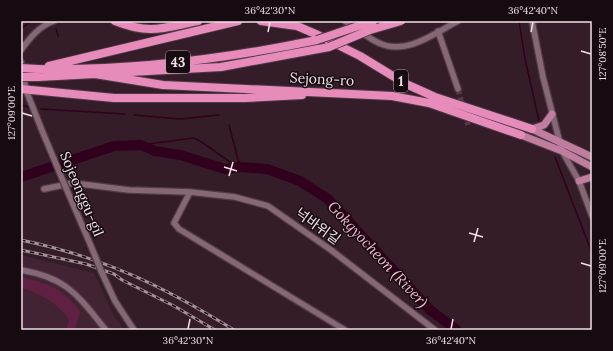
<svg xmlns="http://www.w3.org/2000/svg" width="613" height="351" viewBox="0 0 613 351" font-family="Lora,'Noto Sans KR',serif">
	<rect width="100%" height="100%" fill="#351c29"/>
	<!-- built -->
	<path fill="#422333" d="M21,255L94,273L114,316L125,330H21Z"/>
	<!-- green -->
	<path fill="#5f2044" d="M21,277C50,284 61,287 80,311L75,330H66L69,320C58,303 40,293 21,288Z"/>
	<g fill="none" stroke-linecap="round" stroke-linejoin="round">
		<!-- stream -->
		<path stroke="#30001d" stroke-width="1.5" d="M519,21L525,59L539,121
			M21,29L31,21
			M56,29L58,36
			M21,105L29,107
			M41,109L125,114
			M134,115L180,119L219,115
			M229,125L240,167
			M141,145L194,138C211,146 223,160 240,167
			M555,157L592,253"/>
		<!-- river -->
		<path stroke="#30001d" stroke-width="10" d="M21,177L114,146L141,145L155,151L180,155L225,169L240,167L267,169L300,181L328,199L430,310L457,330"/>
		<!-- minor-tunnel -->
		<path stroke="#513946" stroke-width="5.5" stroke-dasharray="5.5 3" stroke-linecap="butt" d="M458,89L468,125"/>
		<defs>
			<path id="minor" d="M345,21C357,28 367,38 379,43C406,56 435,33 458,21
				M532,21L543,77L562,151L579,181L592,216
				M438,31L458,89
				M21,50C30,38 39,26 54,21
				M21,62L26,90L41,128
				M66,188L91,246
				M44,189L73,183L129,190L190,192L174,223L179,229L345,330
				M190,192L235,197L268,206L331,250L435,330
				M21,270C68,278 78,296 106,330
				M102,273L115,301L134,330"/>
			<path id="major" d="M532,129L592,157
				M532,129L544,125L552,114
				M521,135L562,151L592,167
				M579,181L592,177"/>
			<path id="highway" d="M115,21C150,35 163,28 198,21
				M261,21L297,26L318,35L360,56L406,84L435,97L532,129
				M49,66L238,21
				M37,69C131,71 225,59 317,40
				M112,73L221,67L329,47
				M38,77L95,74L163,85L392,96L429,103L521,135
				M21,89L114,98H245L302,95"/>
		</defs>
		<!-- minor casing -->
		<use href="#minor" stroke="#4f3a45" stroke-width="8"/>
		<!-- major casing -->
		<use href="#major" stroke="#4f3a45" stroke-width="9"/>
		<!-- highway casing -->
		<use href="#highway" stroke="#4f3a45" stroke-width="10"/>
		<!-- minor -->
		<use href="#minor" stroke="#856775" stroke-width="5.5"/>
		<!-- major -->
		<use href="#major" stroke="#c07d9f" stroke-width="7"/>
		<!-- highway -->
		<use href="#highway" stroke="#e78bbb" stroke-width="8"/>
		<defs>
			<path id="rail" d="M21,240C103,257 163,286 234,330
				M21,250L86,264L114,274L122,280L174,306L215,330"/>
		</defs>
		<!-- rail casing -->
		<use href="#rail" stroke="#a5919b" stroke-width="3"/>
		<!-- rail -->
		<use href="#rail" stroke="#160b10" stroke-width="1.5" stroke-dasharray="4.5" stroke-linecap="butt"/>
		<defs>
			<path id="minor-bridge" d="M41,128L66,188
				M91,246L102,273"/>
			<path id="highway-bridge" d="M317,40L373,21
				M329,47L370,30L401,21
				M21,68L37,69
				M21,77H38"/>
		</defs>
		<!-- minor-bridge casing -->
		<use href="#minor-bridge" stroke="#4f3a45" stroke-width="8" stroke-linecap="butt"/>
		<!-- highway-bridge casing -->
		<use href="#highway-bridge" stroke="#4f3a45" stroke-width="10" stroke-linecap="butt"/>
		<!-- minor-bridge -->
		<use href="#minor-bridge" stroke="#856775" stroke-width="5.5"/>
		<!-- highway-bridge -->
		<use href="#highway-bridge" stroke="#e78bbb" stroke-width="8"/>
	</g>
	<!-- ticks -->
	<path fill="none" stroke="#f1e0e8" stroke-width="1.5" d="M268,32L270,22M531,32L533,22M581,51L591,54M22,113L32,116M224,167L237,171M229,176L233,162M469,233L483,237M474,242L478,228M581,263L591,266M188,329L190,319M451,329L453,319"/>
	<g text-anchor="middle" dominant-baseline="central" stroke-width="3" stroke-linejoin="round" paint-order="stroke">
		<!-- shield labels -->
		<g fill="#160b10" stroke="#afa0a7" stroke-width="1">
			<rect x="166" y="51" width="24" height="22" rx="3"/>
			<rect x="394" y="70" width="14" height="22" rx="3"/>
		</g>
		<g font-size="13" font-weight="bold" fill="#f1e0e8">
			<text x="178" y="62">43</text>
			<text x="401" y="81">1</text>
		</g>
		<!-- street labels -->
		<g font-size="14" fill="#f1e0e8" stroke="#160b10">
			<text transform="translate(322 79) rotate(3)">Sejong-ro</text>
			<text transform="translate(82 194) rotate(67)">Sojeonggu-gil</text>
			<text transform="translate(318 226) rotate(36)">넉바위길</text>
		</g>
		<!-- water labels -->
		<g font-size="15" font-style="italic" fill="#f4b3d3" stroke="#160b10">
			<text transform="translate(378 254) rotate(47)">Gokgyocheon (River)</text>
		</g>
	</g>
	<!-- border -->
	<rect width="613" height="351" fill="none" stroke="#160b10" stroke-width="44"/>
	<rect x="22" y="22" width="569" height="307" fill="none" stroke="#f1e0e8" stroke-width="1.5"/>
	<g font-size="10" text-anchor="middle" fill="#f1e0e8">
		<text x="270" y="14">36°42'30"N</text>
		<text x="533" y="14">36°42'40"N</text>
		<text transform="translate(602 54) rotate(-90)" y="4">127°08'50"E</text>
		<text transform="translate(11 113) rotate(-90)" y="4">127°09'00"E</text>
		<text transform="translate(602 266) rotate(-90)" y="4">127°09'00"E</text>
		<text x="188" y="344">36°42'30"N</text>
		<text x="451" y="344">36°42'40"N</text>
	</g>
</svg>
